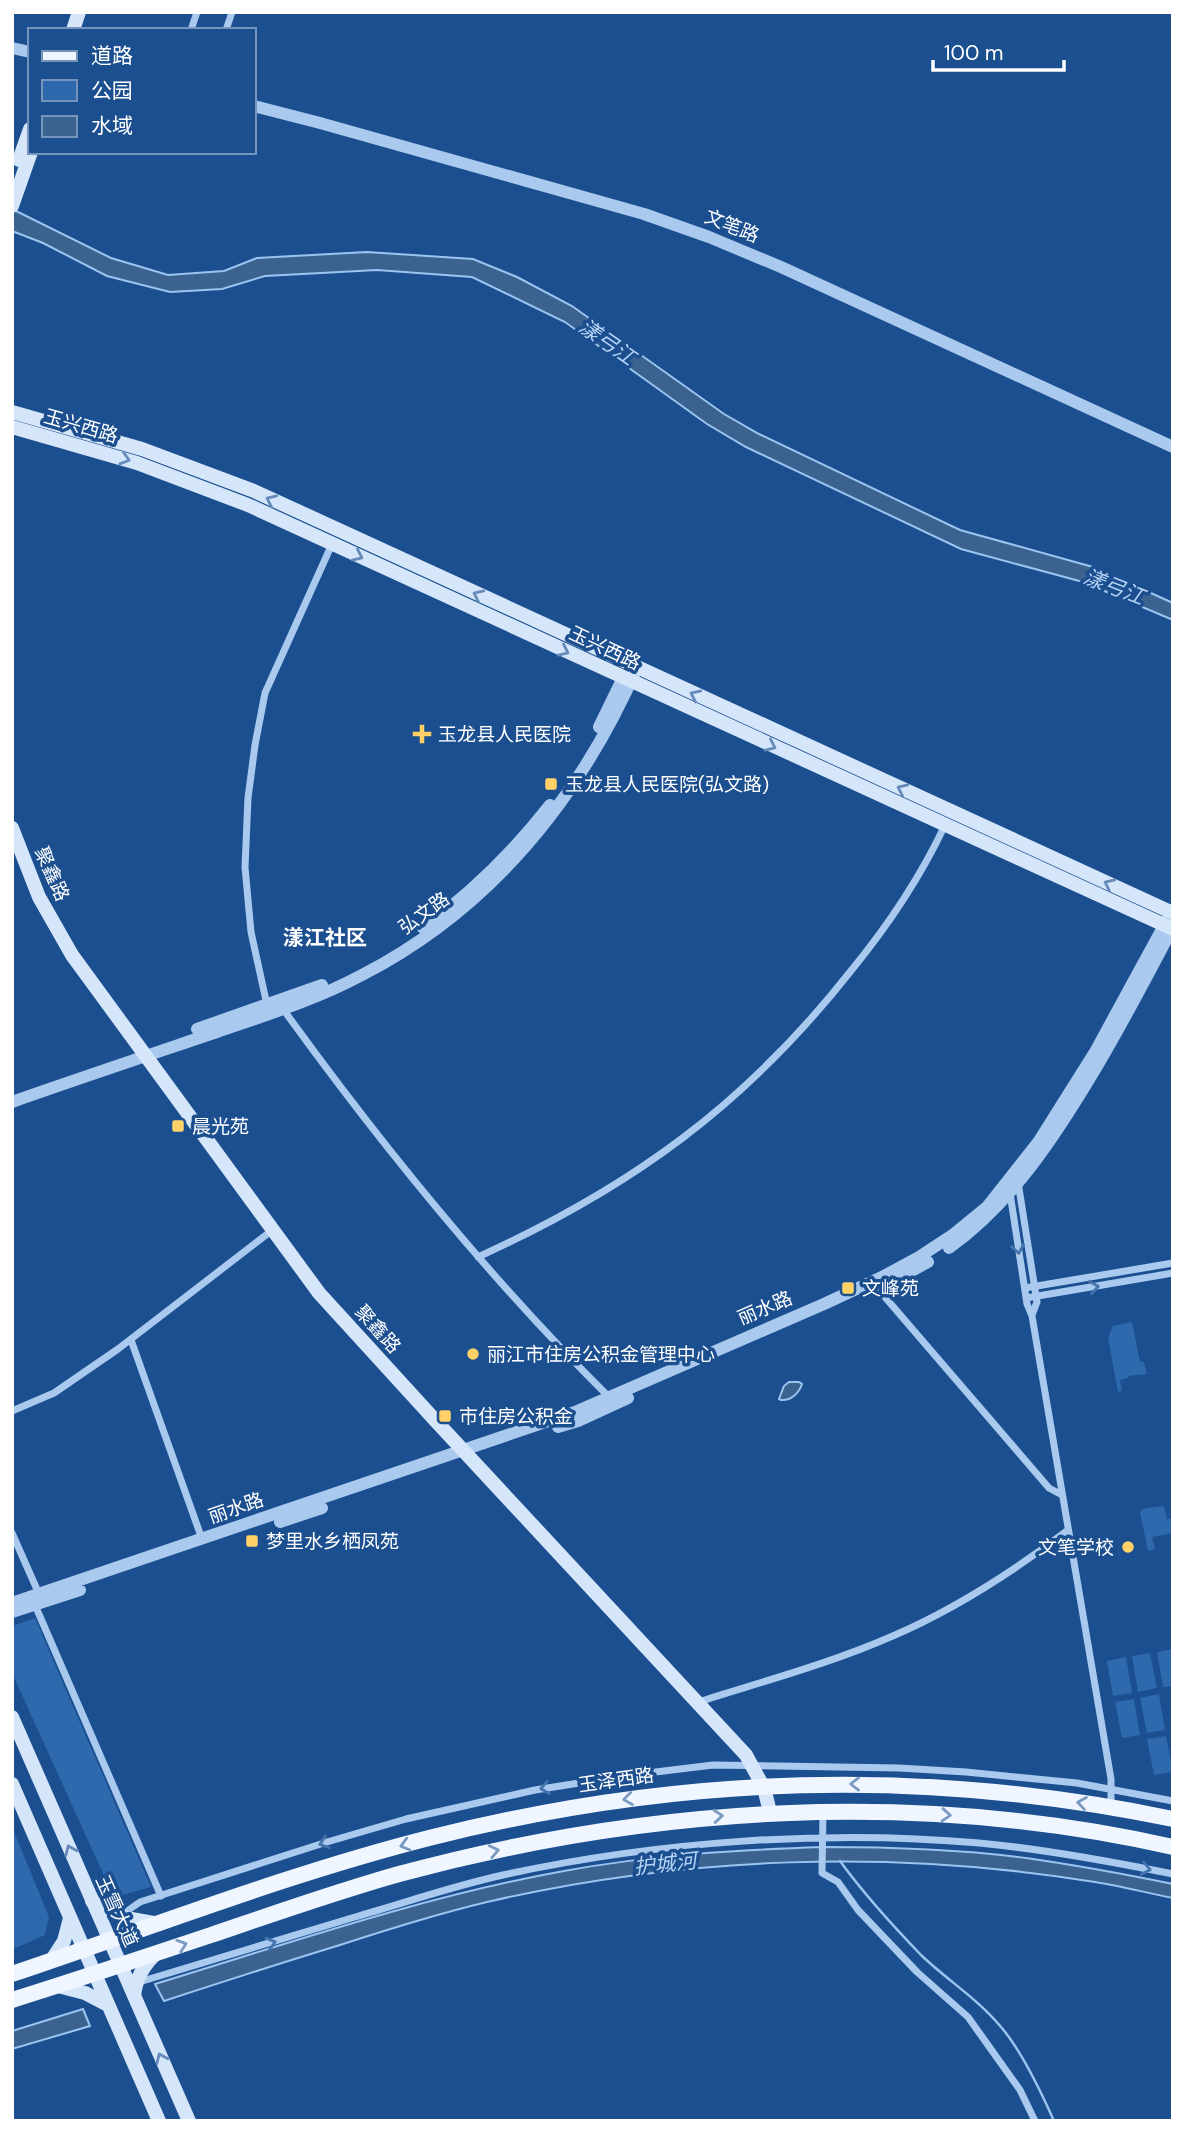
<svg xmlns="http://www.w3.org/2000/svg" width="1185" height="2133" viewBox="0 0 1185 2133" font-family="'DM Sans','Noto Sans SC',sans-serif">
	<rect width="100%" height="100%" fill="#1b4f8f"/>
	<!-- green -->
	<path fill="#2e69ad" d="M1132,1322L1140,1362H1144L1147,1374L1128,1376V1378L1120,1380L1122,1391L1118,1392L1108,1338L1113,1326Z
		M1162,1506L1164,1507L1167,1519L1173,1518V1533L1152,1537L1155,1549L1148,1551L1140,1512L1142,1509Z
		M35,1618L151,1887L119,1896L111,1891L12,1673V1626Z
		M1173,1649V1686L1163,1687L1157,1652Z
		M1150,1653L1157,1688L1138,1692L1132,1656Z
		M1126,1657L1132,1693L1113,1696L1107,1661Z
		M1159,1694L1165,1730L1147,1733L1140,1698Z
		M1134,1699L1140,1735L1122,1738L1115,1702Z
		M1166,1736L1173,1772L1154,1775L1147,1739Z
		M12,1827L49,1917L45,1935L13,1949Z"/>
	<!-- water -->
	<path fill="#3c6290" stroke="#9cc4f0" stroke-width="2" d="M12,209L111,258L168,275L224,271L257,258L367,252L473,259L517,277L572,306L724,414L759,434L960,530L1093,567L1173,603V620L1083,582L961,549L746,447L707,424L565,322L472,277L377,270L265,276L222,289L170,292L107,276L43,243L12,231Z
		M789,1382H799L802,1384C799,1393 791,1401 781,1400L779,1399L784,1386Z
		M823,1847C891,1847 958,1849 1026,1858C1075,1865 1124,1874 1173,1884V1898C1147,1893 1121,1886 1095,1882C893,1849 686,1856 487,1902C437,1914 389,1929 340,1945C281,1963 222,1982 164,2001L155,1984C290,1943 425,1896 564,1871C650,1855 736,1850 823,1847Z
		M83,2009L90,2026L12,2049V2031Z"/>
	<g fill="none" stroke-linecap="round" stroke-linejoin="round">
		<!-- stream -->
		<path stroke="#9cc4f0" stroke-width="2.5" d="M840,1861C864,1894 893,1926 921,1955C947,1980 978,1999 1001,2027C1020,2049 1042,2094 1054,2121"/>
		<!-- minor -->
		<path stroke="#a9c9ee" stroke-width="7" d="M191,30L197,12
			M226,30L232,12
			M267,1005L251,932L245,867L248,798L255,745L265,693L332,544
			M283,1009C382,1146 489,1278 609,1397
			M1018,1182L1037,1302L1032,1315
			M1010,1193L1027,1304L1032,1316L1111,1779V1807
			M478,1257C632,1187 745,1105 850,972C887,927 920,878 945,825
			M1025,1288L1173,1263
			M878,1289L1049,1488L1062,1495
			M1026,1298L1173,1273
			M131,1340L202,1539
			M12,1411L54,1393L118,1349L266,1235
			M12,1533L39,1594
			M35,1605L161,1896
			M698,1702C764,1681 832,1663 895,1635C957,1608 1014,1571 1068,1530
			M823,1812L822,1873L838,1882L858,1910L917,1972L968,2017L1020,2090L1035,2121
			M120,1916L140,1902L327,1842L406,1819L535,1790L623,1776L713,1765L899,1768L966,1772L1077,1783L1173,1801
			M136,1983C209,1961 282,1939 355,1917C404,1903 453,1886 503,1875C654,1842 825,1829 979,1843C1044,1849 1109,1861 1173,1874"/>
		<!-- tertiary -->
		<path stroke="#a9c9ee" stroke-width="12" d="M12,48L30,52
			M254,106L320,123L644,214L709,237L781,267L1173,447
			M599,727L620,684
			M423,928C472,893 513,852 550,805
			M197,1029L322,985
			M12,1102C80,1078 149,1055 217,1032C266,1015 315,1000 360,976C491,909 578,801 637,668
			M949,1248C1013,1202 1056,1135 1096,1068C1123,1022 1148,975 1173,927
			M882,1287L928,1262
			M558,1427L578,1421L628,1398
			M280,1522L322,1508
			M12,1603L575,1412L824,1304L882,1277L919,1257L954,1234L987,1207L1039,1141L1095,1052L1168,918
			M12,1612L80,1590"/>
		<!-- secondary -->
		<path stroke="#d6e6fa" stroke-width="14" d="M73,30L79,12
			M19,160L30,129
			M12,206L31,152
			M12,412L142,449L254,491L1173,913
			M12,427L137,463L248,505L1173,929
			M12,828L39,897L72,955L319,1293L434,1419L746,1755L764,1788L770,1812
			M12,1717L189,2121
			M12,1784L159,2121
			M92,1901L126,1918L159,1924
			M51,1961L64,1941L70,1918
			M58,1986L85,1993L108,2005
			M134,1996C136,1978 143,1965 157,1953"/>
		<!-- primary -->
		<path stroke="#f0f6ff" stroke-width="16" d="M12,1974C152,1927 290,1873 433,1837C680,1775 922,1767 1173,1819
			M12,2000C79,1979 145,1957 211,1935C273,1914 335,1892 399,1874C651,1806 916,1789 1173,1847"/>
	</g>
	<!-- one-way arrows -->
	<defs><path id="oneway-chevron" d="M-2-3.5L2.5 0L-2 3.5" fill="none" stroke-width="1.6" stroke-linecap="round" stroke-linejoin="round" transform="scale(1.75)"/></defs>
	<g stroke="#668bba">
		<use href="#oneway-chevron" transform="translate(125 459) rotate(17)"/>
		<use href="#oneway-chevron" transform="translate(271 500) rotate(-155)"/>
		<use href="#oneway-chevron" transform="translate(358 556) rotate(25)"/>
		<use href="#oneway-chevron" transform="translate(478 595) rotate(-155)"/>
		<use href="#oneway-chevron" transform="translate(564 651) rotate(25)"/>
		<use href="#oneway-chevron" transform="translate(695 695) rotate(-155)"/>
		<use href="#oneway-chevron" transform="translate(771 746) rotate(25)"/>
		<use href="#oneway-chevron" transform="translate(902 789) rotate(-155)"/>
		<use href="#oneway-chevron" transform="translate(1109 884) rotate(-155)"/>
		<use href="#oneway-chevron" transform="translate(70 1850) rotate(-113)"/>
		<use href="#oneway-chevron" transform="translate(161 2058) rotate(-114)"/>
	</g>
	<g stroke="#4674ac">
		<use href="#oneway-chevron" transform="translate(1018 1249) rotate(81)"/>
		<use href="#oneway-chevron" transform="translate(1094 1287) rotate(-10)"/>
		<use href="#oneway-chevron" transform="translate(545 1788) rotate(170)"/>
		<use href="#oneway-chevron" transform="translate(324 1843) rotate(162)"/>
		<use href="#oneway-chevron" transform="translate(1146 1869) rotate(11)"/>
		<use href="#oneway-chevron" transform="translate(271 1943) rotate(-17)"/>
	</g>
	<g stroke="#7b9ac1">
		<use href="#oneway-chevron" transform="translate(855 1784) rotate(-180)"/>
		<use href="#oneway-chevron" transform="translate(628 1799) rotate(172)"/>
		<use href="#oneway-chevron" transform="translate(1082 1803) rotate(-171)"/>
		<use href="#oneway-chevron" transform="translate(946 1815) rotate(4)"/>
		<use href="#oneway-chevron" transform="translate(718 1816) rotate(-5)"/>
		<use href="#oneway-chevron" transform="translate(405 1845) rotate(165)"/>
		<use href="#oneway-chevron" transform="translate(494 1851) rotate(-12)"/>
		<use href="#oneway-chevron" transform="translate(182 1945) rotate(-19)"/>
	</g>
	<!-- markers -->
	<g fill="#ffd166" stroke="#1b4f8f" stroke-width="2.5">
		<path d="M418.5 723.5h7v7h7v7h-7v7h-7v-7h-7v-7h7z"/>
		<rect x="544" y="777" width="14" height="14" rx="3.5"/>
		<rect x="171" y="1119" width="14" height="14" rx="3.5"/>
		<rect x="841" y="1281" width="14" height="14" rx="3.5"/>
		<circle cx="473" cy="1354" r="7"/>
		<rect x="438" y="1409" width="14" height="14" rx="3.5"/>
		<rect x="245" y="1534" width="14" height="14" rx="3.5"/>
		<circle cx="1128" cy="1547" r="7"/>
	</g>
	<g text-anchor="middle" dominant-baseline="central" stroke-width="7" stroke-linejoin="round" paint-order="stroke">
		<!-- street labels -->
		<g font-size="19" fill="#fff" stroke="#1b4f8f">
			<text transform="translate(732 226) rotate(22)">文笔路</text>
			<text transform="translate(81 426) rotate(16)">玉兴西路</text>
			<text transform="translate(605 648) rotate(25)">玉兴西路</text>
			<text transform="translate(52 874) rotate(66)">聚鑫路</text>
			<text transform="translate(424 913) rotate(-36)">弘文路</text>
			<text transform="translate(765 1308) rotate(-23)">丽水路</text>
			<text transform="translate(378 1329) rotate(48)">聚鑫路</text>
			<text transform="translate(236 1508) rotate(-19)">丽水路</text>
			<text transform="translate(616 1780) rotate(-8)">玉泽西路</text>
			<text transform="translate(117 1911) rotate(66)">玉雪大道</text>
		</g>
		<!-- poi labels -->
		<g font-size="19" fill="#fff" stroke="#1b4f8f" text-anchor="start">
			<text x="438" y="734">玉龙县人民医院</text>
			<text x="565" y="784">玉龙县人民医院(弘文路)</text>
			<text x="192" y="1126">晨光苑</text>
			<text x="862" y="1288">文峰苑</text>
			<text x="487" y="1354">丽江市住房公积金管理中心</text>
			<text x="459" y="1416">市住房公积金</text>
			<text x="266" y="1541">梦里水乡栖凤苑</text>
			<text x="1114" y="1547" text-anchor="end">文笔学校</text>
		</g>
		<!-- water labels -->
		<g font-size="21" font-style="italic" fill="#b5d3f5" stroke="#1b4f8f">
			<text transform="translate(607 342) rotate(35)">漾弓江</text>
			<text transform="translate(1114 587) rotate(21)">漾弓江</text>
			<text transform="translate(665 1864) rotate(-6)">护城河</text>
		</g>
		<!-- neighbourhood labels -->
		<g font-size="21" font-weight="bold" fill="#fff" stroke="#1b4f8f">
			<text x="325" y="938">漾江社区</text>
		</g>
	</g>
	<!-- border -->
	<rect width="1185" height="2133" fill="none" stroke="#ffffff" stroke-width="28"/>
	<!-- legend -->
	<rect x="28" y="28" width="228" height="126" fill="#1b4f8f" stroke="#7695bc" stroke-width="2"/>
	<rect x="42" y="51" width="35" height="10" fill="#f0f6ff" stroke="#7695bc" stroke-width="2"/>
	<text x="91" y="63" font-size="21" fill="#ffffff">道路</text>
	<rect x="42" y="80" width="35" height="21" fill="#2e69ad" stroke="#7695bc" stroke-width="2"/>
	<text x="91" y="98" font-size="21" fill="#ffffff">公园</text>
	<rect x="42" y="116" width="35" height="21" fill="#3c6290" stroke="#7695bc" stroke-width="2"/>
	<text x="91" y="133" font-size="21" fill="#ffffff">水域</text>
	<!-- scale -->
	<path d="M933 60v10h131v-10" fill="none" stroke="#ffffff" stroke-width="3.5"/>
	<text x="944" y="60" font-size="21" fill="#ffffff" stroke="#1b4f8f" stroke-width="5" paint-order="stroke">100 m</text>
</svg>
